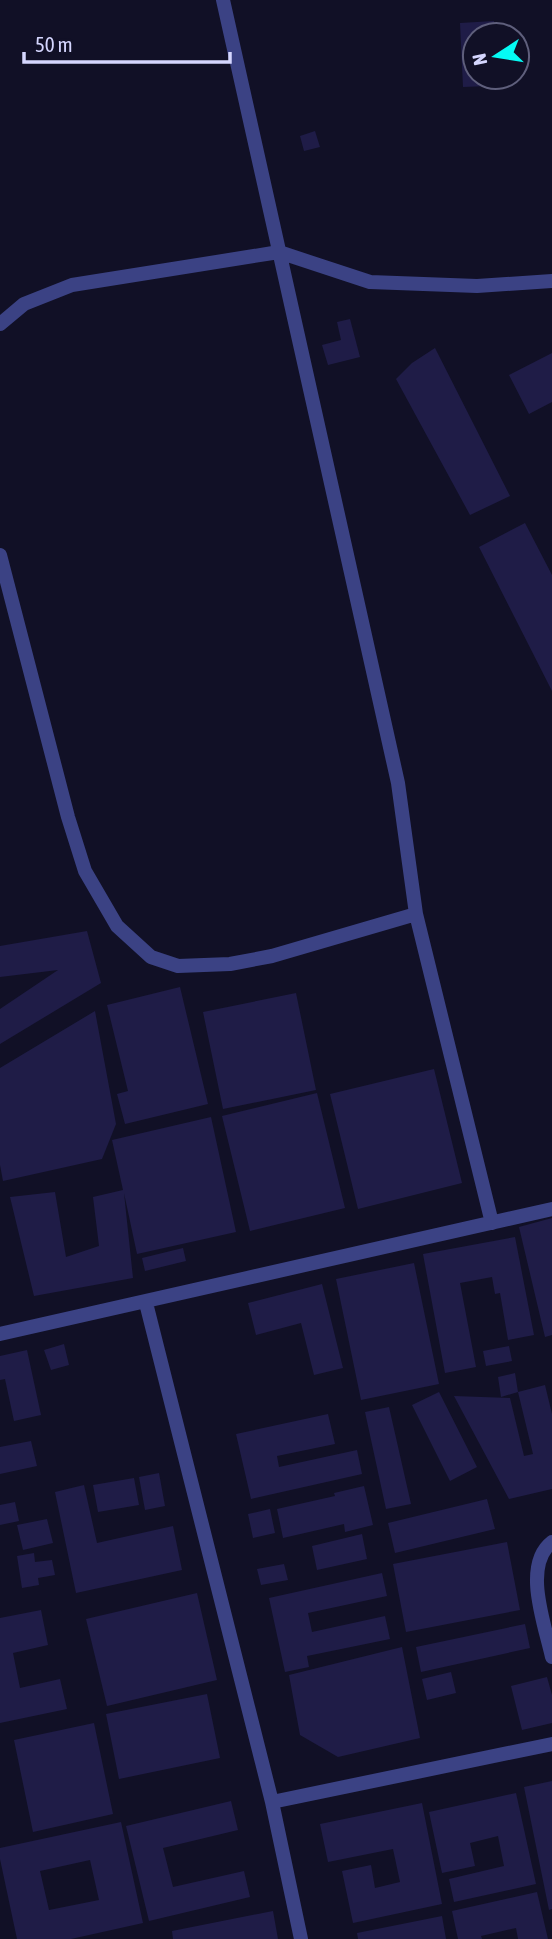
<svg xmlns="http://www.w3.org/2000/svg" width="552" height="1939" viewBox="0 0 552 1939" font-family="'Asap Condensed',sans-serif">
	<rect width="100%" height="100%" fill="#111026"/>
	<!-- building -->
	<path fill="#1f1c47" fill-rule="evenodd" d="M494,21L495,35H475V77H488V86L463,87L460,23Z
		M315,131L320,147L304,151L300,136Z
		M350,319L360,357L328,365L322,345L341,340L337,322Z
		M435,348L510,496L470,515L396,379L412,363Z
		M552,353V402L529,414L509,375Z
		M525,523L552,575V691L479,547Z
		M87,931L101,983L0,1044V1009L58,970L0,977V946Z
		M180,987L208,1104L125,1124L117,1094L128,1091L107,1005Z
		M296,993L316,1090L223,1109L203,1012Z
		M95,1011L116,1124L102,1159L3,1181L0,1165V1068Z
		M434,1069L462,1183L358,1209L330,1094Z
		M317,1093L345,1208L250,1231L222,1116Z
		M211,1117L236,1232L137,1254L124,1193L133,1278L34,1296L10,1197L55,1192L66,1257L99,1246L93,1197L123,1190L112,1140Z
		M552,1218V1335L545,1337L519,1227Z
		M515,1237L534,1335L508,1340L500,1293L495,1294L492,1277L460,1283L476,1367L445,1373L423,1254Z
		M183,1248L186,1261L145,1271L142,1258Z
		M414,1263L439,1384L361,1400L336,1279Z
		M322,1284L343,1368L314,1375L301,1323L256,1335L248,1303Z
		M64,1344L69,1365L51,1370L44,1350Z
		M509,1346L512,1361L486,1366L483,1351Z
		M27,1350L41,1415L14,1421L5,1379L0,1380V1356Z
		M515,1373L518,1392L545,1385L552,1414V1489L509,1499L454,1396L510,1398L524,1456L533,1454L518,1392L501,1397L498,1377Z
		M439,1392L477,1467L450,1481L412,1405Z
		M389,1407L411,1504L386,1509L365,1412Z
		M328,1414L335,1444L277,1456L279,1467L357,1450L362,1474L251,1499L236,1434Z
		M31,1441L37,1466L0,1474V1447Z
		M159,1473L165,1506L145,1510L139,1477Z
		M134,1478L139,1505L98,1512L93,1485Z
		M84,1485L97,1543L173,1526L182,1570L76,1593L55,1492Z
		M364,1486L373,1525L345,1532L344,1524L283,1538L277,1509L335,1496L334,1493Z
		M487,1499L495,1529L395,1553L388,1523Z
		M15,1502L19,1521L0,1525V1505Z
		M270,1509L275,1533L253,1538L248,1514Z
		M47,1519L53,1543L23,1550L17,1525Z
		M362,1534L367,1559L317,1570L312,1546Z
		M507,1542L520,1610L406,1632L393,1564Z
		M34,1553L35,1562L52,1560L55,1575L38,1578L39,1585L22,1588L17,1556Z
		M284,1564L288,1580L261,1585L257,1569Z
		M382,1573L387,1596L308,1613L312,1632L385,1616L390,1639L307,1656L309,1667L285,1672L269,1598Z
		M197,1593L217,1680L107,1706L86,1619Z
		M41,1610L48,1645L13,1653L20,1688L60,1679L67,1709L0,1723V1618Z
		M525,1624L530,1648L421,1672L416,1647Z
		M402,1647L420,1738L338,1757L300,1735L289,1675Z
		M451,1672L456,1693L427,1700L422,1679Z
		M547,1677L552,1695V1723L522,1730L511,1686Z
		M207,1694L220,1758L119,1779L106,1714Z
		M94,1723L113,1814L33,1832L14,1740Z
		M552,1781V1909L549,1910L524,1787Z
		M516,1793L536,1884L454,1902L449,1879L504,1866L498,1836L470,1843L475,1866L442,1873L429,1812Z
		M231,1801L238,1830L163,1848L173,1887L244,1871L250,1897L149,1921L126,1826Z
		M422,1803L442,1904L353,1923L342,1871L371,1865L375,1888L400,1882L393,1849L328,1862L320,1824Z
		M121,1822L143,1923L71,1939H17L0,1859V1848ZM90,1860L99,1900L49,1910L40,1871Z
		M537,1892L548,1939H518L516,1928L481,1936L482,1939H458L452,1911Z
		M273,1911L278,1939H173L172,1931Z
		M442,1916L446,1939H358L357,1933Z"/>
	<g fill="none" stroke-linecap="round" stroke-linejoin="round">
		<!-- street -->
		<path stroke="#3b4284" stroke-width="14" d="M223,0L398,783L416,914L492,1223
			M0,324L24,304L72,285L279,252L370,282L477,286L552,281
			M0,555L68,817L85,871L117,926L151,957L178,966L230,964L272,956L416,914
			M146,1303L272,1802L301,1939
			M0,1334L552,1209
			M552,1542C522,1565 545,1625 552,1657
			M272,1802L552,1744"/>
	</g>
	<!-- north arrow -->
	<g transform="translate(496 56) rotate(258)"><circle r="33" fill="#111026" stroke="#5f5f7c" stroke-width="2"/>
	<path d="M0-5L12 26L0 18L-12 26Z" fill="#05fbf4"/>
	<text y="-10" font-size="19" font-weight="bold" text-anchor="middle" fill="#d5d6fe">N</text>
	</g>
	<!-- scale -->
	<path d="M24 52v10h206v-10" fill="none" stroke="#d5d6fe" stroke-width="3.5"/>
	<text x="35" y="52" font-size="21" fill="#d5d6fe" stroke="#111026" stroke-width="5" paint-order="stroke">50 m</text>
</svg>
